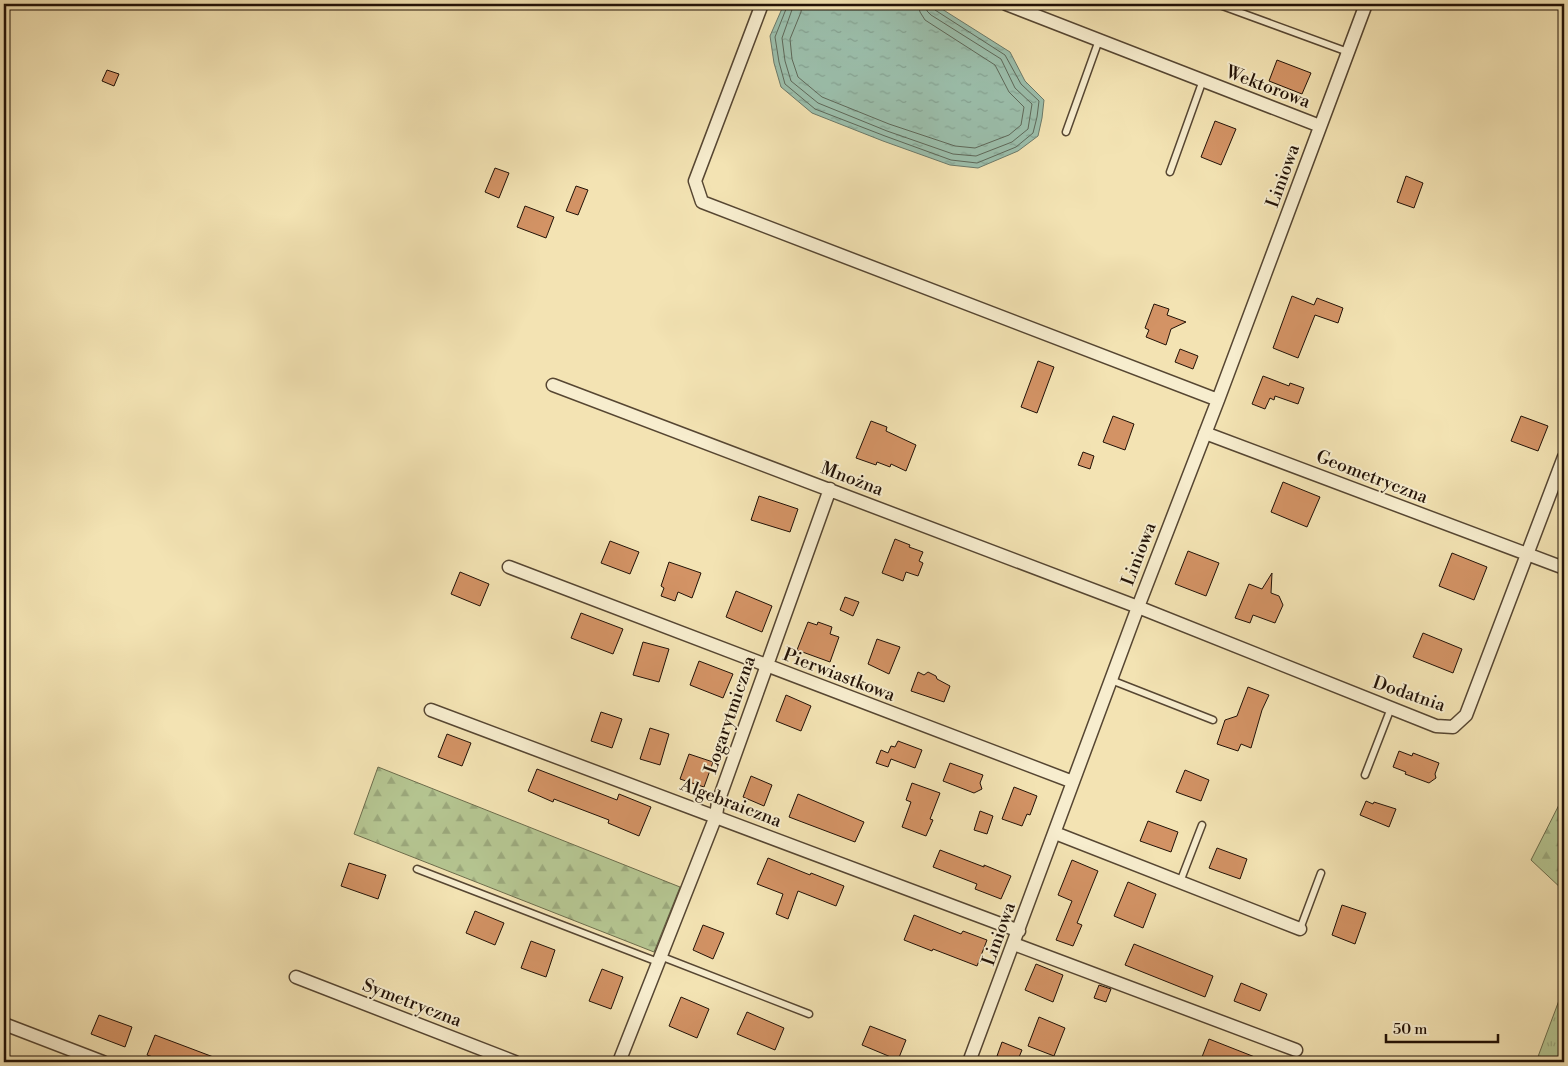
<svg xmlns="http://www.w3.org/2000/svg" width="1568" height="1066" viewBox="0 0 1568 1066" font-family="'Libre Bodoni',serif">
	<defs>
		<pattern id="grass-tufts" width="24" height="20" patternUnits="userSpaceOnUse" patternTransform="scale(1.25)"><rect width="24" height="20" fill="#b5c591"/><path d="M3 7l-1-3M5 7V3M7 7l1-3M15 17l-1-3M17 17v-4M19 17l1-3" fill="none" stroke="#9ba87c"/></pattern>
		<pattern id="forest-firs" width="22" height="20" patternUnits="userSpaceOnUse" patternTransform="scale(1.25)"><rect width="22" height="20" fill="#b5c591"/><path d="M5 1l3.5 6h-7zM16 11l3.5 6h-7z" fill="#9ba87c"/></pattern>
		<pattern id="water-ripples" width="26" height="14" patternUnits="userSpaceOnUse" patternTransform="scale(1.25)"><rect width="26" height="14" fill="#9bbeab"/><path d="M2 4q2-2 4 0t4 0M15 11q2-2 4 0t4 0" fill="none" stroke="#85a292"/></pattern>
	</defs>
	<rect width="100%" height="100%" fill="#f3e3b3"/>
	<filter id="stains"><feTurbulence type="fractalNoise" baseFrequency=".004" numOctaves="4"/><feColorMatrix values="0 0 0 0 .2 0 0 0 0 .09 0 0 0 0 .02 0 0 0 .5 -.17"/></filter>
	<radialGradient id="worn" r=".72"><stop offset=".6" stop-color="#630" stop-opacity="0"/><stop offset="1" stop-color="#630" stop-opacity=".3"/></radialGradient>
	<!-- grass -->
	<path fill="url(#grass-tufts)" stroke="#6c6c4c" d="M1564,987V1062H1536Z"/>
	<!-- forest -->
	<path fill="url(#forest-firs)" stroke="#6c6c4c" d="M378,767L680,887L654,952L354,834Z
		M1564,795V891L1531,860Z"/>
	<!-- water -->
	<path fill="url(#water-ripples)" stroke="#6b7969" d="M784,4H934L1010,52L1025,81L1044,100L1042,118L1038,136L1018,151L978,168L950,165L883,141L812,113L781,87L774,63L770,36Z"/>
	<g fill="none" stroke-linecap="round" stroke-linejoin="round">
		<!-- shore -->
		<path stroke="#5e6859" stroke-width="1" d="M788,4L775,37L779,62L785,84L815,109L885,136L951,160L977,163L1016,147L1033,133L1037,117L1039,101L1021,84L1005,55L935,10L932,4
			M794,4L782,38L785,61L791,81L818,103L887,131L953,154L976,156L1012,142L1028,129L1032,104L1015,88L1001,59L931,15L927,11L926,4
			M802,4L801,12L790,39L792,59L798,77L822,97L889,124L955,146L975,148L1009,135L1021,125L1024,107L1009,92L995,65L925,20L920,12L918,4"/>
	</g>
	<!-- building -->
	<path fill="#d39365" stroke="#221207" d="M1277,60L1311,73L1302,94L1269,81Z
		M107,70L119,74L114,86L102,81Z
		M1215,121L1236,129L1221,165L1201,157Z
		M495,168L509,173L499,198L485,192Z
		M1406,176L1423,183L1414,208L1397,202Z
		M576,186L588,190L578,215L566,211Z
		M525,206L554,217L546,238L517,227Z
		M1292,296L1314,305L1317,298L1343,308L1338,323L1315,315L1298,358L1273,348Z
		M1154,304L1169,309L1167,315L1186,322L1171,329L1166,345L1146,337L1149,330L1145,328Z
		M1180,349L1198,356L1193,369L1175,362Z
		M1038,361L1054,367L1037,413L1021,407Z
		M1263,376L1289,386L1290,383L1304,388L1298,404L1275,396L1274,400L1270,398L1265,409L1252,404Z
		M1113,416L1134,424L1125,450L1103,442Z
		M1521,416L1548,426L1538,451L1511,441Z
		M871,421L887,427L886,431L916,445L906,471L891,464L890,467L877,462L876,465L856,458Z
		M1083,452L1094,456L1090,469L1078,465Z
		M1283,482L1320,497L1307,527L1271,512Z
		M759,496L798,509L790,532L751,520Z
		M895,539L910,545L909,547L923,552L919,561L923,563L918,576L906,572L903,581L882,573Z
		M610,541L639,552L630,574L601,563Z
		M1188,551L1219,563L1206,596L1175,584Z
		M1452,553L1487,567L1474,600L1439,586Z
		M669,562L701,573L692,598L678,592L675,601L661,596L664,588L661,586Z
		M460,572L489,584L480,606L451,594Z
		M1272,573L1271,593L1279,596L1283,605L1275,623L1253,615L1250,623L1235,618L1249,584L1262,589Z
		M736,591L772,606L762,632L726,617Z
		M845,597L859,602L853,616L840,610Z
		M581,613L623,629L613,654L571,638Z
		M808,622L817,625L818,622L832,627L830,634L839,637L830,662L797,650Z
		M1423,633L1462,649L1453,673L1413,657Z
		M877,639L900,647L889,674L868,664Z
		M643,642L669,649L659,682L633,675Z
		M699,661L733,674L723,698L690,685Z
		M918,672L924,675L928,672L936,676L937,679L950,686L944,702L911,691Z
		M1248,687L1269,695L1262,710L1251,748L1241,744L1238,751L1217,744L1225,720L1237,716Z
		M786,695L811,706L801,731L776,721Z
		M601,712L622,719L612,748L591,741Z
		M650,728L669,734L660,765L640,759Z
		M447,734L471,743L462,766L438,757Z
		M898,741L922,750L915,768L891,759L888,767L876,763L881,750L888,753L891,746L895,747Z
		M1399,751L1412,756L1413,753L1439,763L1435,774L1436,778L1429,783L1405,774L1406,772L1393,767Z
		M689,754L713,762L704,787L680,779Z
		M950,763L983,775L980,783L982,789L974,793L943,781Z
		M537,769L617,800L619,794L651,807L639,836L608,823L609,820L554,799L553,802L528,791Z
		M1185,770L1209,780L1201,801L1176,792Z
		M751,776L772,785L764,806L743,797Z
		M912,783L940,793L930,819L933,820L926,836L902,827L911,802L906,800Z
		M1014,787L1037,796L1030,815L1027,814L1022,826L1002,819Z
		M798,794L864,822L855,842L789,817Z
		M1366,801L1373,804L1374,802L1396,809L1389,827L1360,815Z
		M980,811L993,816L987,834L974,830Z
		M1148,821L1178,832L1171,852L1140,841Z
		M1217,848L1247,859L1240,879L1209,868Z
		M940,850L984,867V865L1011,876L1001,899L975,889L977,884L933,867Z
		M768,858L810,875L811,873L844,886L836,906L798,891L788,919L776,914L783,894L757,884Z
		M1072,860L1098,871L1077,923L1082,925L1073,946L1056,940L1072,901L1058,895Z
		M349,863L386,875L378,899L341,886Z
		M1128,882L1156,894L1143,928L1114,916Z
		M1342,905L1366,913L1355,944L1332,935Z
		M475,911L504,923L495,945L466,933Z
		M914,915L961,934L963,931L987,940L977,966L933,949L932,951L904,940Z
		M703,925L724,933L713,959L693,950Z
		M531,941L555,950L546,977L521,968Z
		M1134,944L1213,976L1205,997L1125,965Z
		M1036,964L1063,975L1053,1002L1025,990Z
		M602,969L623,977L611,1009L589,1001Z
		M1241,983L1267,994L1260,1011L1234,1001Z
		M1099,985L1111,989L1106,1002L1094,998Z
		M681,997L709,1009L697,1038L669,1026Z
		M747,1012L784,1028L775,1050L737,1034Z
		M99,1015L132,1027L125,1047L91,1034Z
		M1039,1017L1065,1028L1054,1056L1028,1046Z
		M870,1026L906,1040L898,1060L862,1045Z
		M155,1035L224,1061V1062H168L147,1055Z
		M1209,1039L1265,1061V1062H1200Z
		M1002,1042L1022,1050L1017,1062L997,1056Z"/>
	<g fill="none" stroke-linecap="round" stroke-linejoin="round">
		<defs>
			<path id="service" d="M1217,4L1348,52
				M1066,132L1099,40
				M1170,172L1203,80
				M1111,680L1213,720
				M1365,775L1391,708
				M417,869L658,962
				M1180,882L1202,825
				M1300,929L1321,873
				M660,956L809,1014"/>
			<path id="minor" d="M762,4L695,181L702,202L1218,400
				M1006,4L1320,126
				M553,385L1138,607L1436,726L1453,727L1466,715L1564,457
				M1205,433L1564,568
				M509,567L1073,782
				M431,710L1019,931
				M1055,833L1300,929
				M1014,944L1296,1050
				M296,977L515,1062
				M4,1024L103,1062
				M619,1062L716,816L718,802L830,489
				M969,1062L1138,607L1218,400L1366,4"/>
		</defs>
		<!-- service casing -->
		<use href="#service" stroke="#564632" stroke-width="9"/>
		<!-- minor casing -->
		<use href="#minor" stroke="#564632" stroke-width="15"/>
		<!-- service -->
		<use href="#service" stroke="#f7edce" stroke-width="6"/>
		<!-- minor -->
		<use href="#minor" stroke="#f7edce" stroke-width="12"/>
	</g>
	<g text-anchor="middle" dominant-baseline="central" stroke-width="4" stroke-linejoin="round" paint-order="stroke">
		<!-- street labels -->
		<g font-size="18" fill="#221207" stroke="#f7edce">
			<text transform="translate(1268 87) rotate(21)">Wektorowa</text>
			<text transform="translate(1283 176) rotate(-70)">Liniowa</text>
			<text transform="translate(1372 477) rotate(21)">Geometryczna</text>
			<text transform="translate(852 479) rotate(21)">Mnożna</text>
			<text transform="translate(1139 554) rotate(-69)">Liniowa</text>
			<text transform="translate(839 675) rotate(21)">Pierwiastkowa</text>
			<text transform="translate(1409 694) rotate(19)">Dodatnia</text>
			<text transform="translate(730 715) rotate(-71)">Logarytmiczna</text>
			<text transform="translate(731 803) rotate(21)">Algebraiczna</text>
			<text transform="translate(999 934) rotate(-70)">Liniowa</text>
			<text transform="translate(412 1003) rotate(21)">Symetryczna</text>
		</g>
	</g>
	<!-- margin -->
	<rect width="1568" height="1066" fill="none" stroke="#f3e3b3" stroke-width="20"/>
	<rect x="5" y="5" width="1558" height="1056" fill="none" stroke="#221207" stroke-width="2.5"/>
	<rect x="10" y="10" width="1548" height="1046" fill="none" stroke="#221207"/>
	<!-- scale -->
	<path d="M1386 1034v8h112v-8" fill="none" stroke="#221207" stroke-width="2.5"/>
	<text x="1393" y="1034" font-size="15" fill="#221207" stroke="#f7edce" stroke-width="4" paint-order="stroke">50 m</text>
	<rect width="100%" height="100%" filter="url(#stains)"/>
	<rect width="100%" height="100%" fill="url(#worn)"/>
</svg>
